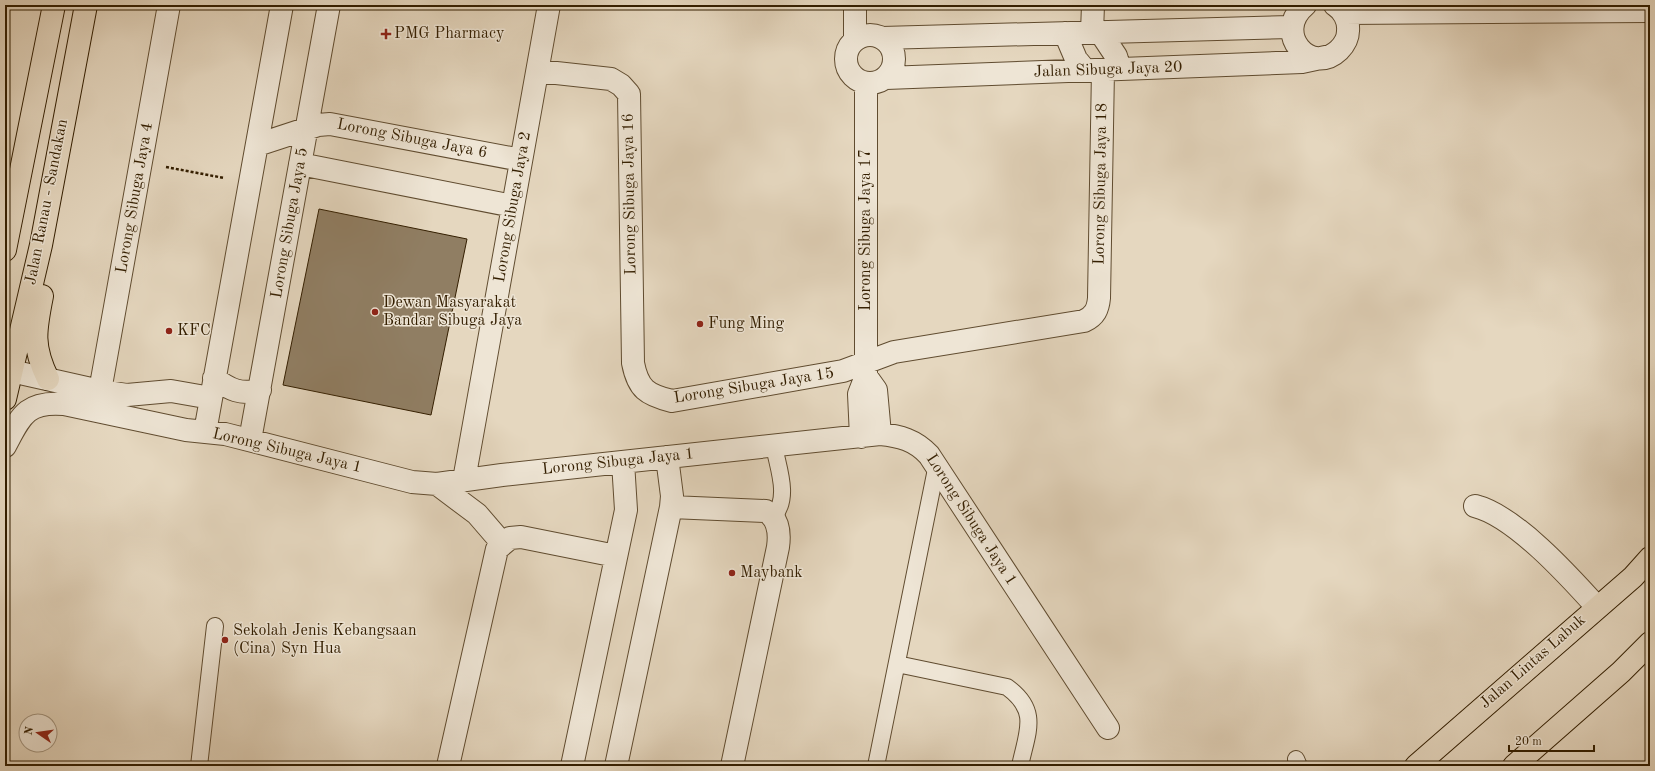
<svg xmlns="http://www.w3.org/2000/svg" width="1655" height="771" viewBox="0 0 1655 771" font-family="'Old Standard TT',serif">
	<rect width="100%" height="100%" fill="#e5d7bf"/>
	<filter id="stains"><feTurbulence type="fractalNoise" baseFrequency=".005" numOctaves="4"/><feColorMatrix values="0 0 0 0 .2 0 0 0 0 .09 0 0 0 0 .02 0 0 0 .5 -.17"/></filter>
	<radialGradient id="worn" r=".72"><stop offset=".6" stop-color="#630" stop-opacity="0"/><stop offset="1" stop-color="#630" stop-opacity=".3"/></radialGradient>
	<!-- building -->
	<path fill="#907e63" stroke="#331e00" d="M319,209L467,239L431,415L283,385Z"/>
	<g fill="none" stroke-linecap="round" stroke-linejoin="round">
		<defs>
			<path id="service" d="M774,516C790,497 778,468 774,446
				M897,664L1007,687C1040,711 1027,732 1020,766
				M1296,759L1299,766
				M199,766L215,626
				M876,766L936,469"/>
			<path id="minor" d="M855,5V40
				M1305,5C1272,33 1311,77 1339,50C1344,45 1348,38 1348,31C1349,20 1343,10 1335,5
				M1344,13L1650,11
				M1092,32L1093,5
				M1100,32L1116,56L1120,69
				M1065,33L1076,59L1085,70
				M846 59a24 24 0 1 1 48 0a24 24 0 1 1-48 0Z
				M882,38L1291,27
				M538,71L611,79L621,85L629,94L633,363C638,389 647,395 672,401L843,371L894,352L1084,321C1095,316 1098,309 1099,298L1103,70
				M886,78L1302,62L1330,56
				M257,145L318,125L330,124L521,160
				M300,164L513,206
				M11,371L100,391L127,395L171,391L211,398
				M866,376L876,390L880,434
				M214,378C230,390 241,395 260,390
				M100,391L169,5
				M205,432L282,5
				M861,437L859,394L866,376V83
				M250,440L329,5
				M5,446C21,416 26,401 64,404L186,430L225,434L412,482L437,484L502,475L880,434C900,436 915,440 929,455L1108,728
				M464,480L549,5
				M437,484L477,514L502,543
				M1475,506C1515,516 1569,576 1597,607
				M671,507L766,511C779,519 780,533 778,547L732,766
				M448,766L497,549L510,538L521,537L616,556
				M572,766L626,510L623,462
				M616,766L671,507L672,496L667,457"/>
			<path id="primary" d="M1416,766L1633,577L1650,558
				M1514,766L1621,672L1650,643"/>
			<path id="trunk" d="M5,250L54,5
				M42,296C35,331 32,346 48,379
				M5,399L41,245L86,5"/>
		</defs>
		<!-- service casing -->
		<use href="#service" stroke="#604c30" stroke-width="18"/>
		<!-- minor casing -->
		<use href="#minor" stroke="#604c30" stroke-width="24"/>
		<!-- primary casing -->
		<use href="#primary" stroke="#331e00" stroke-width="24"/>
		<!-- trunk casing -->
		<use href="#trunk" stroke="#331e00" stroke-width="24"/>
		<!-- path -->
		<path stroke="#331e00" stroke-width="2.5" stroke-dasharray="3 2" stroke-linecap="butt" d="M166,167L224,178"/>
		<!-- service -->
		<use href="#service" stroke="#eee5d5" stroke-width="16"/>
		<!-- minor -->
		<use href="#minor" stroke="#eee5d5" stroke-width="22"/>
		<!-- primary -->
		<use href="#primary" stroke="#e5d7bf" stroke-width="22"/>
		<!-- trunk -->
		<use href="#trunk" stroke="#e5d7bf" stroke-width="22"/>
	</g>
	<!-- markers -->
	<g fill="#8f2418" stroke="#eee5d5" stroke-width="1.5">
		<path d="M384 28h4v4h4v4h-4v4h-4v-4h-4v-4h4z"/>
		<circle cx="375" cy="312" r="4"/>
		<circle cx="700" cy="324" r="4"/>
		<circle cx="169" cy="331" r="4"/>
		<circle cx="732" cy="573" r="4"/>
		<circle cx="225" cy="640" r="4"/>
	</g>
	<g text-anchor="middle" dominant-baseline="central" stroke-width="3" stroke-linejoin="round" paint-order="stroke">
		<!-- poi labels -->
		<g font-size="16" fill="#331e00" stroke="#eee5d5" text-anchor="start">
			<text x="394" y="34">PMG Pharmacy</text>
			<text x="383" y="303">Dewan Masyarakat<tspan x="383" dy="18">Bandar Sibuga Jaya</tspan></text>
			<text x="708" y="324">Fung Ming</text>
			<text x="177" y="331">KFC</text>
			<text x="740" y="573">Maybank</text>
			<text x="233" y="631">Sekolah Jenis Kebangsaan<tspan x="233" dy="18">(Cina) Syn Hua</tspan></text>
		</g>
		<!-- street labels -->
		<g font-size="16" fill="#331e00" stroke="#eee5d5">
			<text transform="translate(1108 70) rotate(-2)">Jalan Sibuga Jaya 20</text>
			<text transform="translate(412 139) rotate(11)">Lorong Sibuga Jaya 6</text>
			<text transform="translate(1101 184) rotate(-89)">Lorong Sibuga Jaya 18</text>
			<text transform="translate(630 194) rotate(-91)">Lorong Sibuga Jaya 16</text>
			<text transform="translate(135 198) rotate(-80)">Lorong Sibuga Jaya 4</text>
			<text transform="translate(47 202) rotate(-79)">Jalan Ranau - Sandakan</text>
			<text transform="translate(513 207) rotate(-80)">Lorong Sibuga Jaya 2</text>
			<text transform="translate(290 223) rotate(-80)">Lorong Sibuga Jaya 5</text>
			<text transform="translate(866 230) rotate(-90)">Lorong Sibuga Jaya 17</text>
			<text transform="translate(754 386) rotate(-9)">Lorong Sibuga Jaya 15</text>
			<text transform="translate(287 451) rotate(13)">Lorong Sibuga Jaya 1</text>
			<text transform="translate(618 462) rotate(-6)">Lorong Sibuga Jaya 1</text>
			<text transform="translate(971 520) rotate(57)">Lorong Sibuga Jaya 1</text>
			<text transform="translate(1533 662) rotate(-41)">Jalan Lintas Labuk</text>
		</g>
	</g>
	<!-- margin -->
	<rect width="1655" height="771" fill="none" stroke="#e5d7bf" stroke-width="20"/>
	<rect x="6" y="6" width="1643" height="759" fill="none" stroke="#331e00" stroke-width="2"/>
	<rect x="10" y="10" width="1635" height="751" fill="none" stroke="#331e00"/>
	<!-- north arrow -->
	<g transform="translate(38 733) rotate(283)"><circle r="19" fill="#eee5d5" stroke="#a39580"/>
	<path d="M0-3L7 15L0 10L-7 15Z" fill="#8f2418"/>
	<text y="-6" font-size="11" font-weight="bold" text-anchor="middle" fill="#331e00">N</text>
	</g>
	<!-- scale -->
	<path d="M1509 745v6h85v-6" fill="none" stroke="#331e00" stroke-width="2"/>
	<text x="1515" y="745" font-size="12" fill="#331e00" stroke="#eee5d5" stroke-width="3" paint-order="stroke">20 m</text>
	<rect width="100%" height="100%" filter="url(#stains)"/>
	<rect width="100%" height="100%" fill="url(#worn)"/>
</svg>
